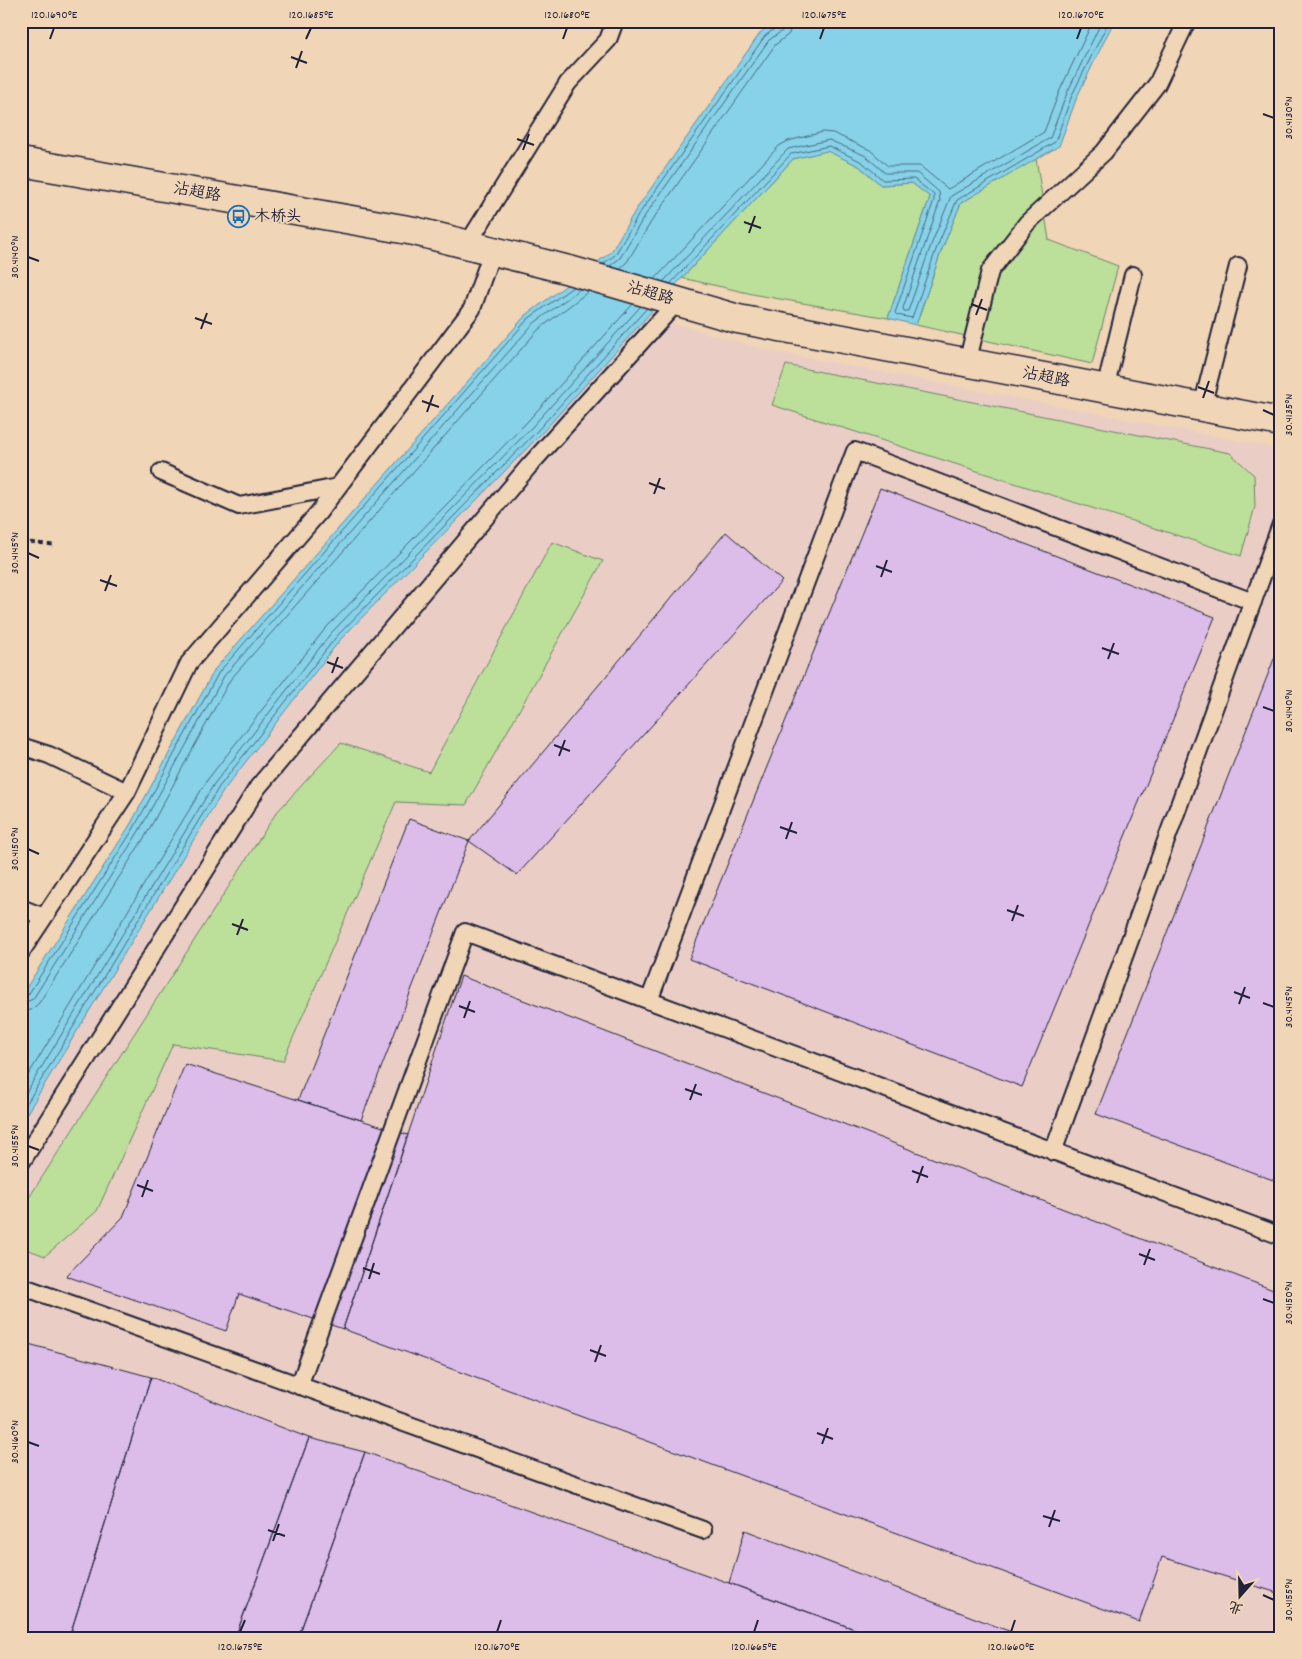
<svg xmlns="http://www.w3.org/2000/svg" width="1302" height="1659" viewBox="0 0 1302 1659" font-family="Dekko,'LXGW WenKai TC',sans-serif">
	<rect width="100%" height="100%" fill="#f0d5b7"/>
	<filter id="ink" filterUnits="userSpaceOnUse"><feTurbulence type="fractalNoise" baseFrequency=".02" numOctaves="2"/><feDisplacementMap in="SourceGraphic" scale="10" xChannelSelector="R" yChannelSelector="G"/><feConvolveMatrix kernelMatrix="1 2 1 2 8 2 1 2 1" color-interpolation-filters="sRGB"/></filter>
	<g filter="url(#ink)">
		<!-- built -->
		<path fill="#eacec6" d="M628,310L762,349L1281,449V1638H21V1050L256,706Z"/>
		<!-- green -->
		<path fill="#bcdf99" stroke="#6f806a" d="M827,150L859,166L881,185L912,183L930,197L888,318L757,295L682,278L793,159Z
			M1036,158L1049,240L1118,266L1092,364L916,325L942,249L961,203Z
			M786,365L1230,453L1254,475L1255,507L1241,556L772,405Z
			M552,542L603,561L466,805L396,802L283,1061L173,1044L97,1211L45,1256L21,1247V1210L276,813L341,743L429,772Z"/>
		<!-- water -->
		<path fill="#87d2e8" stroke="#5f8ca3" d="M776,21H1114L1077,97L1059,146L961,203L942,249L916,325L888,318L930,197L912,183L881,185L859,166L827,151L793,159L682,278L540,435L340,640L224,790L21,1123V996L130,825L215,669L525,316L611,252L635,211L761,32Z"/>
		<g fill="none" stroke-linecap="round" stroke-linejoin="round">
			<!-- shore -->
			<path stroke="#4a6880" stroke-width="1" d="M603,264L615,255L639,214L765,36L777,27L778,21
				M610,266L620,258L644,217L769,40L782,31L785,21
				M619,269L627,262L651,222L775,45L789,34L792,21
				M655,279L779,146L788,141L823,132L833,133L870,150L888,166H920L948,189L1044,132L1060,90L1093,21
				M663,282L788,149L829,140L866,156L885,173H917L939,192L940,201L903,308L904,311H908L931,245L951,196L1050,138L1067,93L1102,21
				M670,284L791,154L829,146L862,162L883,180L914,179L934,195V200L895,313L897,315L912,318L937,247L957,200L1055,142L1072,95L1109,21
				M21,998L28,995L134,828L219,672L528,319L573,287
				M21,1004L33,999L139,831L224,676L533,324L580,289
				M21,1012L31,1010L39,1003L146,835L230,680L538,330L589,291
				M21,1087L208,779L325,629L527,422L633,304
				M21,1101L214,784L331,633L532,427L641,306
				M21,1113L219,787L336,637L537,431L647,308"/>
		</g>
		<!-- building -->
		<path fill="#dcbce9" stroke="#22223b" d="M880,488L1215,617L1022,1087L689,959Z
			M726,532L782,581L517,875L469,841Z
			M1281,641V1183L1096,1114Z
			M409,819L469,841L361,1120L298,1100Z
			M461,976L1281,1293V1594L1162,1557L1139,1622L343,1329Z
			M185,1064L408,1135L343,1329L239,1294L226,1331L66,1276L123,1217Z
			M21,1342L151,1377L69,1638H21Z
			M151,1377L309,1438L235,1638H69Z
			M309,1438L365,1452L298,1638H235Z
			M365,1452L729,1583L879,1638H298Z
			M745,1530L1027,1638H879L729,1583Z"/>
		<g fill="none" stroke-linecap="round" stroke-linejoin="round">
			<defs>
				<path id="lane" d="M467,245L568,83L608,40L615,21
					M967,363L990,271L1027,223L1104,152L1157,84L1187,21
					M1105,389L1133,275
					M1202,407L1238,266
					M161,472L239,506L338,487
					M21,746L49,755L127,792
					M21,908L44,917
					M21,952L127,792L189,663L319,512L472,309L492,252
					M649,1001L855,451L1253,602
					M1053,1152L1281,524
					M21,1163L258,787L529,466L677,302
					M21,1286L703,1530
					M299,1386L465,932L1281,1236"/>
				<path id="secondary" d="M21,162L414,231L569,270L738,319L1281,422"/>
			</defs>
			<!-- lane casing -->
			<use href="#lane" stroke="#22223b" stroke-width="20"/>
			<!-- secondary casing -->
			<use href="#secondary" stroke="#22223b" stroke-width="31"/>
			<!-- path -->
			<path stroke="#22223b" stroke-width="3" stroke-dasharray="5 4" stroke-linecap="butt" d="M21,541L53,545"/>
			<!-- lane -->
			<use href="#lane" stroke="#f0d5b7" stroke-width="16"/>
			<!-- secondary -->
			<use href="#secondary" stroke="#f0d5b7" stroke-width="28"/>
		</g>
	</g>
	<!-- ticks -->
	<path fill="none" stroke="#22223b" stroke-width="2" d="M50,39L54,28M306,39L311,28M563,39L567,28M820,39L824,28M1077,39L1081,28M291,57L307,63M296,68L302,51M1263,114L1274,118M517,139L534,145M523,150L529,134M744,222L761,228M749,233L755,216M28,257L39,261M971,304L987,310M976,315L982,299M195,318L212,324M201,329L207,313M1198,387L1214,393M1203,398L1209,381M422,401L439,407M1263,410L1274,415M427,412L433,395M649,483L665,489M654,494L660,478M28,553L39,558M876,566L892,572M881,577L887,560M100,580L117,586M105,591L111,575M1102,648L1119,654M1108,659L1114,643M327,662L343,668M332,673L338,657M1263,707L1274,711M554,745L570,751M559,756L565,740M780,827L797,833M786,839L792,822M28,849L39,854M1007,910L1024,916M1012,921L1018,905M232,924L248,930M237,935L243,919M1234,992L1250,998M1263,1003L1274,1007M1239,1004L1245,987M459,1006L475,1012M464,1018L470,1001M685,1089L702,1095M690,1100L696,1084M28,1146L39,1150M912,1171L928,1177M917,1183L923,1166M137,1185L153,1191M142,1197L148,1180M1139,1254L1155,1260M1144,1265L1150,1249M363,1268L380,1274M369,1279L374,1263M1263,1299L1274,1303M590,1350L606,1356M595,1362L601,1345M817,1433L833,1439M28,1442L39,1446M822,1444L828,1428M1043,1516L1060,1521M1049,1527L1055,1510M268,1530L285,1536M273,1541L279,1524M1263,1595L1274,1600M240,1632L245,1620M497,1632L501,1620M754,1632L758,1620M1011,1632L1015,1620"/>
	<!-- icons -->
	<defs>
		<symbol id="bus-ring" viewBox="-11 -11 22 22"><circle r="9.5" fill="#f0d5b7" stroke="#1f6fb2" stroke-width="1.5"/><path d="M-5-6H5V4H4V6H2V4H-2V6H-4V4H-5ZM-3.5-4V0h7V-4ZM-3.5 1.2v1.5H-2V1.2ZM2 1.2v1.5H3.5V1.2Z" fill="#1f6fb2"/></symbol>
	</defs>
	<g fill-rule="evenodd">
		<use href="#bus-ring" x="226" y="204" width="25" height="25"/>
	</g>
	<g text-anchor="middle" dominant-baseline="central" stroke-width="4" stroke-linejoin="round" paint-order="stroke">
		<!-- street labels -->
		<g font-size="16" fill="#22223b" stroke="#f0d5b7">
			<text transform="translate(197 193) rotate(10)">沾超路</text>
			<text transform="translate(650 294) rotate(16)">沾超路</text>
			<text transform="translate(1046 378) rotate(11)">沾超路</text>
		</g>
		<!-- poi labels -->
		<g font-size="16" fill="#22223b" stroke="#f0d5b7" text-anchor="start">
			<text x="254" y="217">木桥头</text>
		</g>
	</g>
	<!-- margin -->
	<rect width="1302" height="1659" fill="none" stroke="#f0d5b7" stroke-width="55"/>
	<!-- north arrow -->
	<g transform="translate(1240 1596) rotate(200)" stroke="#f0d5b7" stroke-width="4" paint-order="stroke">
	<path d="M0-4L9 19L0 12L-9 19Z" fill="#22223b"/>
	<text y="-8" font-size="14" font-weight="bold" text-anchor="middle" fill="#22223b">北</text>
	</g>
	<rect x="28" y="28" width="1246" height="1604" fill="none" stroke="#22223b" stroke-width="2"/>
	<g font-size="12" text-anchor="middle" fill="#22223b">
		<text x="54" y="18">120.1690°E</text>
		<text x="311" y="18">120.1685°E</text>
		<text x="567" y="18">120.1680°E</text>
		<text x="824" y="18">120.1675°E</text>
		<text x="1081" y="18">120.1670°E</text>
		<text transform="translate(1288 118) rotate(-90)" y="4">30.4130°N</text>
		<text transform="translate(14 257) rotate(-90)" y="4">30.4140°N</text>
		<text transform="translate(1288 415) rotate(-90)" y="4">30.4135°N</text>
		<text transform="translate(14 553) rotate(-90)" y="4">30.4145°N</text>
		<text transform="translate(1288 711) rotate(-90)" y="4">30.4140°N</text>
		<text transform="translate(14 849) rotate(-90)" y="4">30.4150°N</text>
		<text transform="translate(1288 1007) rotate(-90)" y="4">30.4145°N</text>
		<text transform="translate(14 1146) rotate(-90)" y="4">30.4155°N</text>
		<text transform="translate(1288 1303) rotate(-90)" y="4">30.4150°N</text>
		<text transform="translate(14 1442) rotate(-90)" y="4">30.4160°N</text>
		<text transform="translate(1288 1600) rotate(-90)" y="4">30.4155°N</text>
		<text x="240" y="1650">120.1675°E</text>
		<text x="497" y="1650">120.1670°E</text>
		<text x="754" y="1650">120.1665°E</text>
		<text x="1011" y="1650">120.1660°E</text>
	</g>
</svg>
